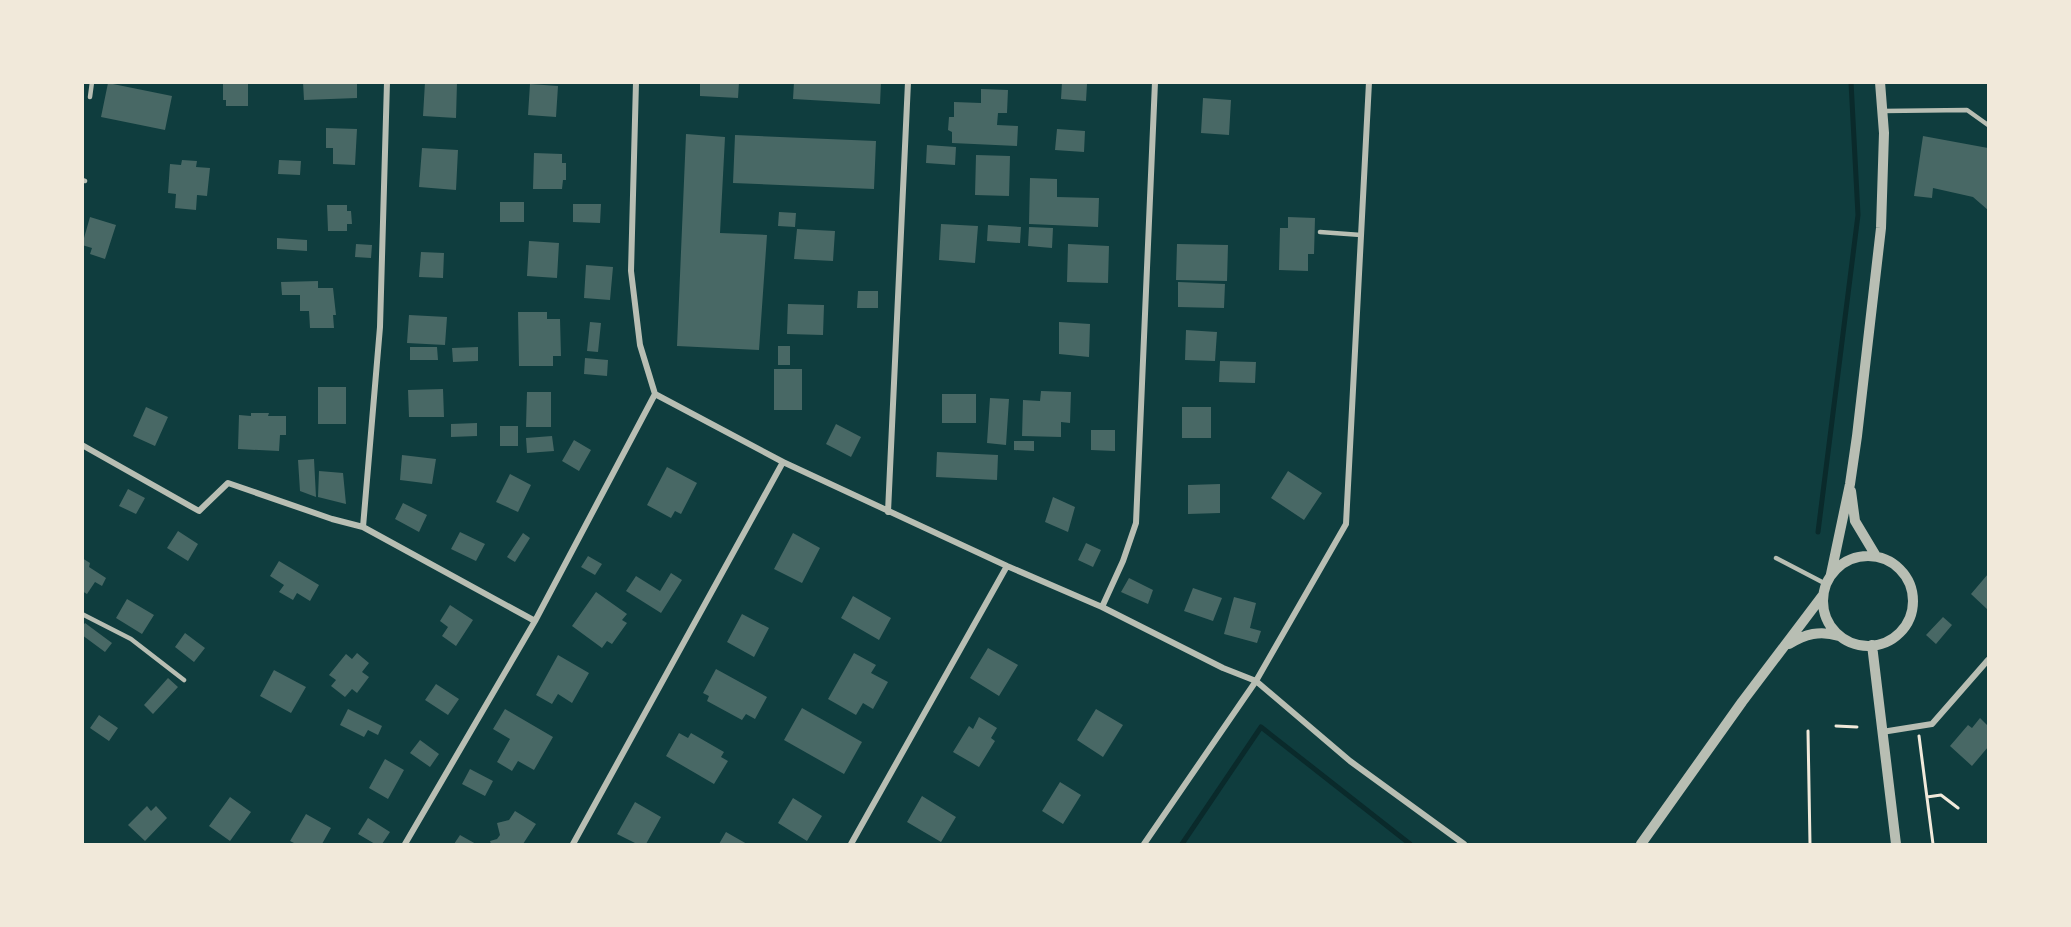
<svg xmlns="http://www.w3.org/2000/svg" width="2071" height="927" viewBox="0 0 2071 927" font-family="Arial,sans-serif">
	<rect width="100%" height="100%" fill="#0f3d3e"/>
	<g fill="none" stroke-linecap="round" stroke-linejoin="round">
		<!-- stream -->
		<path stroke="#0a2a2b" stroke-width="5" d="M1818,532L1858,215L1851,82
			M1182,844L1261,727L1410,844"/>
	</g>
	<!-- building -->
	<path fill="#486865" d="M223,82H248V106H226V100H223Z
		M303,82H357V98L304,100Z
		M425,82H457L456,118L423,116Z
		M700,82H739L738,98L700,96Z
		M794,82H881L880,104L793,99Z
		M1062,82L1087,84L1086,101L1061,99Z
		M108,83L172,96L165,130L101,117Z
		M530,84L558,86L556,117L528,115Z
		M981,89L1008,90L1007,113H998L997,125L1018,126L1017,146L952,143V132L948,130L949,117H954V102L981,103Z
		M1203,98L1231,100L1229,135L1201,133Z
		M326,128L357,129L355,165L333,164V148H326Z
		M1057,129L1085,131L1084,152L1055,150Z
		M686,134L725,137L720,233L767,235L759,350L677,346Z
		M735,135L876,141L874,189L733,183Z
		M1923,136L1988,148V210L1973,197L1933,188L1932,198L1914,196Z
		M927,145L956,147L955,165L926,163Z
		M422,148L458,150L456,190L419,187Z
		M534,153L562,154V163H566V180H563L562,189H533Z
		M976,155L1010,156L1009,196L975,195Z
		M182,160L197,161L196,167L210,168L207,196L197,195L196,210L175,208L176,194L168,193L170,164L181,165Z
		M279,160L301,161L300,175L278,174Z
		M1030,178L1057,179V197L1099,198L1098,227L1029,224Z
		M500,202H524V222H500Z
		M573,204H601L600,223L573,222Z
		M327,205H347V211H351L352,224H347V231H328Z
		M779,212L796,213L795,227L778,226Z
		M90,217L116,225L105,259L90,254L92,248L82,245Z
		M1288,217L1315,218L1314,254H1308V271L1279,270L1280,228H1288Z
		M941,224L978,226L975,263L939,260Z
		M988,225L1021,227L1020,243L987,241Z
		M1029,227L1053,228L1052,248L1028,246Z
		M797,229L835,231L833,261L794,259Z
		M277,238L307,240V251L277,249Z
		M529,241L559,243L557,278L527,276Z
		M356,244L372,245L371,258L355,257Z
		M1068,244L1109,246L1108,283L1067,282Z
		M1177,244L1228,245L1227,281L1176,280Z
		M421,252L444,253L443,278L419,277Z
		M586,265L613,267L610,300L584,298Z
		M318,281V288H333L336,315H333L334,328H310L309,311H300V295H282L281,282Z
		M1178,282L1225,284L1224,308L1178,307Z
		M858,291H878V308H857Z
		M788,304L824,305L823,335L787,334Z
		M518,312H547V319H560L561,356H553V366H519Z
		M409,315L447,317L445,345L407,343Z
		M590,322L601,323L598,352L587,351Z
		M1059,322L1090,324L1089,357L1059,354Z
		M1186,330L1217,332L1215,361L1185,360Z
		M778,346H790V365H778Z
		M410,347H437L438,360H410Z
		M478,347V361L453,362L452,348Z
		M585,358L608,360L607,376L584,374Z
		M1220,361L1256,362L1255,383L1219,382Z
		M774,369H802V410H774Z
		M318,387H346V424H318Z
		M443,389L444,417H409L408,390Z
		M1041,391L1071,392L1070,423L1061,422V437L1022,436L1023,400L1040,401Z
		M527,392H551V427H526Z
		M942,394H976V423H942Z
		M990,398L1009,399L1006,445L987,443Z
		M146,407L168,417L155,446L133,436Z
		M1182,407H1211V438H1182Z
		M251,413H269L268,416H286V435H280L279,451L238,449L239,415L251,416Z
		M477,423V436L451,437V424Z
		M836,424L861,437L851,457L826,444Z
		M500,426H518V446H500Z
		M1091,430H1115V451L1091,450Z
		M552,436L554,451L527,453L526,438Z
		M574,440L591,450L579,471L562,461Z
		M1014,441H1034V451L1014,450Z
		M937,452L998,455L997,480L936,477Z
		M402,455L436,459L432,484L400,480Z
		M314,459L316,497L300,491L298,460Z
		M667,467L697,483L681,514L675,511L671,518L647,505Z
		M319,471L343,473L346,504L318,497Z
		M1288,471L1322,493L1304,520L1271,498Z
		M510,474L531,485L518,512L496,502Z
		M1220,484V513L1188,514V485Z
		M128,489L145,498L136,514L119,506Z
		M1053,497L1075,507L1068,532L1045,522Z
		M403,503L427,515L419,532L395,519Z
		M178,531L198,544L188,561L167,548Z
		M460,532L485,544L476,561L451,549Z
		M523,533L530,538L515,562L507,557Z
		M793,533L820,548L802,583L774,569Z
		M1086,543L1101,550L1093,567L1078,560Z
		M588,556L602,564L595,575L581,567Z
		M82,558L90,563L89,567L106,578L102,586L95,582L87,594L82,591Z
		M279,561L319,585L310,601L297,593L293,600L279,592L284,585L270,576Z
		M671,573L682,580L661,613L626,591L636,576L660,591Z
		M1988,574V610L1971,594Z
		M1129,578L1153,590L1148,604L1121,592Z
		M1193,588L1222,598L1213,621L1184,611Z
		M596,592L627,614L622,620L627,623L612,644L607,641L602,648L572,626Z
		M853,596L891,618L879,640L841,618Z
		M1234,597L1256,603L1250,628L1261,631L1257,643L1224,634Z
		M127,599L154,615L142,634L116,618Z
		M450,605L473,620L456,646L442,636L448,627L440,621Z
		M742,614L769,628L754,657L727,642Z
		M1943,617L1952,625L1936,644L1926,635Z
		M85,623L112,643L105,652L82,635V627Z
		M185,633L205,648L194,662L175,647Z
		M988,648L1018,665L999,696L970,678Z
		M357,653L369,663L362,672L369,677L357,693L352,689L345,697L331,686L336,680L329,675L346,654L352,659Z
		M854,653L876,665L871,673L888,682L873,709L863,703L856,715L828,699Z
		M558,655L589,673L572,703L558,694L552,704L536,695Z
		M716,669L767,697L755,719L746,714L742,720L707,701L709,696L703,693Z
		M274,670L306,687L291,713L260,696Z
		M168,678L178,687L153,714L144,705Z
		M436,684L459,699L448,715L425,700Z
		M802,708L862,742L844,774L784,740Z
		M348,709L382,726L378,735L368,730L364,737L340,725Z
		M505,709L553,737L534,770L518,761L512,771L497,762L510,739L493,729Z
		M1096,709L1123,725L1103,757L1077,740Z
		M99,715L118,728L109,741L90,728Z
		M979,717L997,728L991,738L995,741L979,767L953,752L969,726L973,729Z
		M1980,718L1988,726V747L1972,766L1950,746L1968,725L1972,728Z
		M679,733L688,738L691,733L724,752L721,757L728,761L714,784L666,756Z
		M420,740L439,754L430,767L410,753Z
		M385,759L404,770L388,799L369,788Z
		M470,769L493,781L485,796L462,784Z
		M1060,782L1081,795L1063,824L1042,811Z
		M922,796L956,817L941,842L907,822Z
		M230,797L251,812L230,841L209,826Z
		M793,798L822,816L807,841L778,823Z
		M635,802L661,817L646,844H637L617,834Z
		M147,806L151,811L156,806L167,818L145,841L128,825Z
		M515,811L536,824L523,844H491L490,841L497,839L500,835L497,823L509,820Z
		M306,814L331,828L322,844H296L290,841Z
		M368,818L390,832L382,844H375L358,834Z
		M726,832L747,844H719Z
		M460,835L476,844H454Z"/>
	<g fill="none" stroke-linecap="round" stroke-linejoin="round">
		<!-- path -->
		<path stroke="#f1e9da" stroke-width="3" d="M1836,726L1857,727
			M1808,731L1810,844
			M1919,736L1933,844
			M1927,797L1941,795L1958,808"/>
		<!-- service -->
		<path stroke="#b8beb3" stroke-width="4.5" d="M90,97L92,82
			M1883,111L1967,110L1988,125
			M82,180L85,181
			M1320,232L1361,235
			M1776,558L1826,584
			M82,614L131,639L184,680"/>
		<!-- minor -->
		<path stroke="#b8beb3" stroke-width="6" d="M655,394L783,462L1007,566L1102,607L1223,668L1256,681L1350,761L1464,844
			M82,445L199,511L228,483L332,519L363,527L535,621
			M888,512L908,82
			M363,527L380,327L387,82
			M1102,607L1123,561L1136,523L1155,82
			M1882,732L1932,724L1988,660
			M405,844L535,621L655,394L640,345L631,271L636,82
			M573,844L783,462
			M851,844L1007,566
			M1144,844L1256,681L1346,524L1369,82"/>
		<!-- tertiary -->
		<path stroke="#b8beb3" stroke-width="10" d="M1851,491L1855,521L1876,556
			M1823 601a45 45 0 1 1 90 0a45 45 0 1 1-90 0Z
			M1831,574L1850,484L1857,436L1881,228L1884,133L1880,82
			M1789,644C1805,634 1820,630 1839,636
			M1872,645L1896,844
			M1641,844L1742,702L1823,595"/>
	</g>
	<!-- border -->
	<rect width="2071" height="927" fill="none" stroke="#f1e9da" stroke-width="168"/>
</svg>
